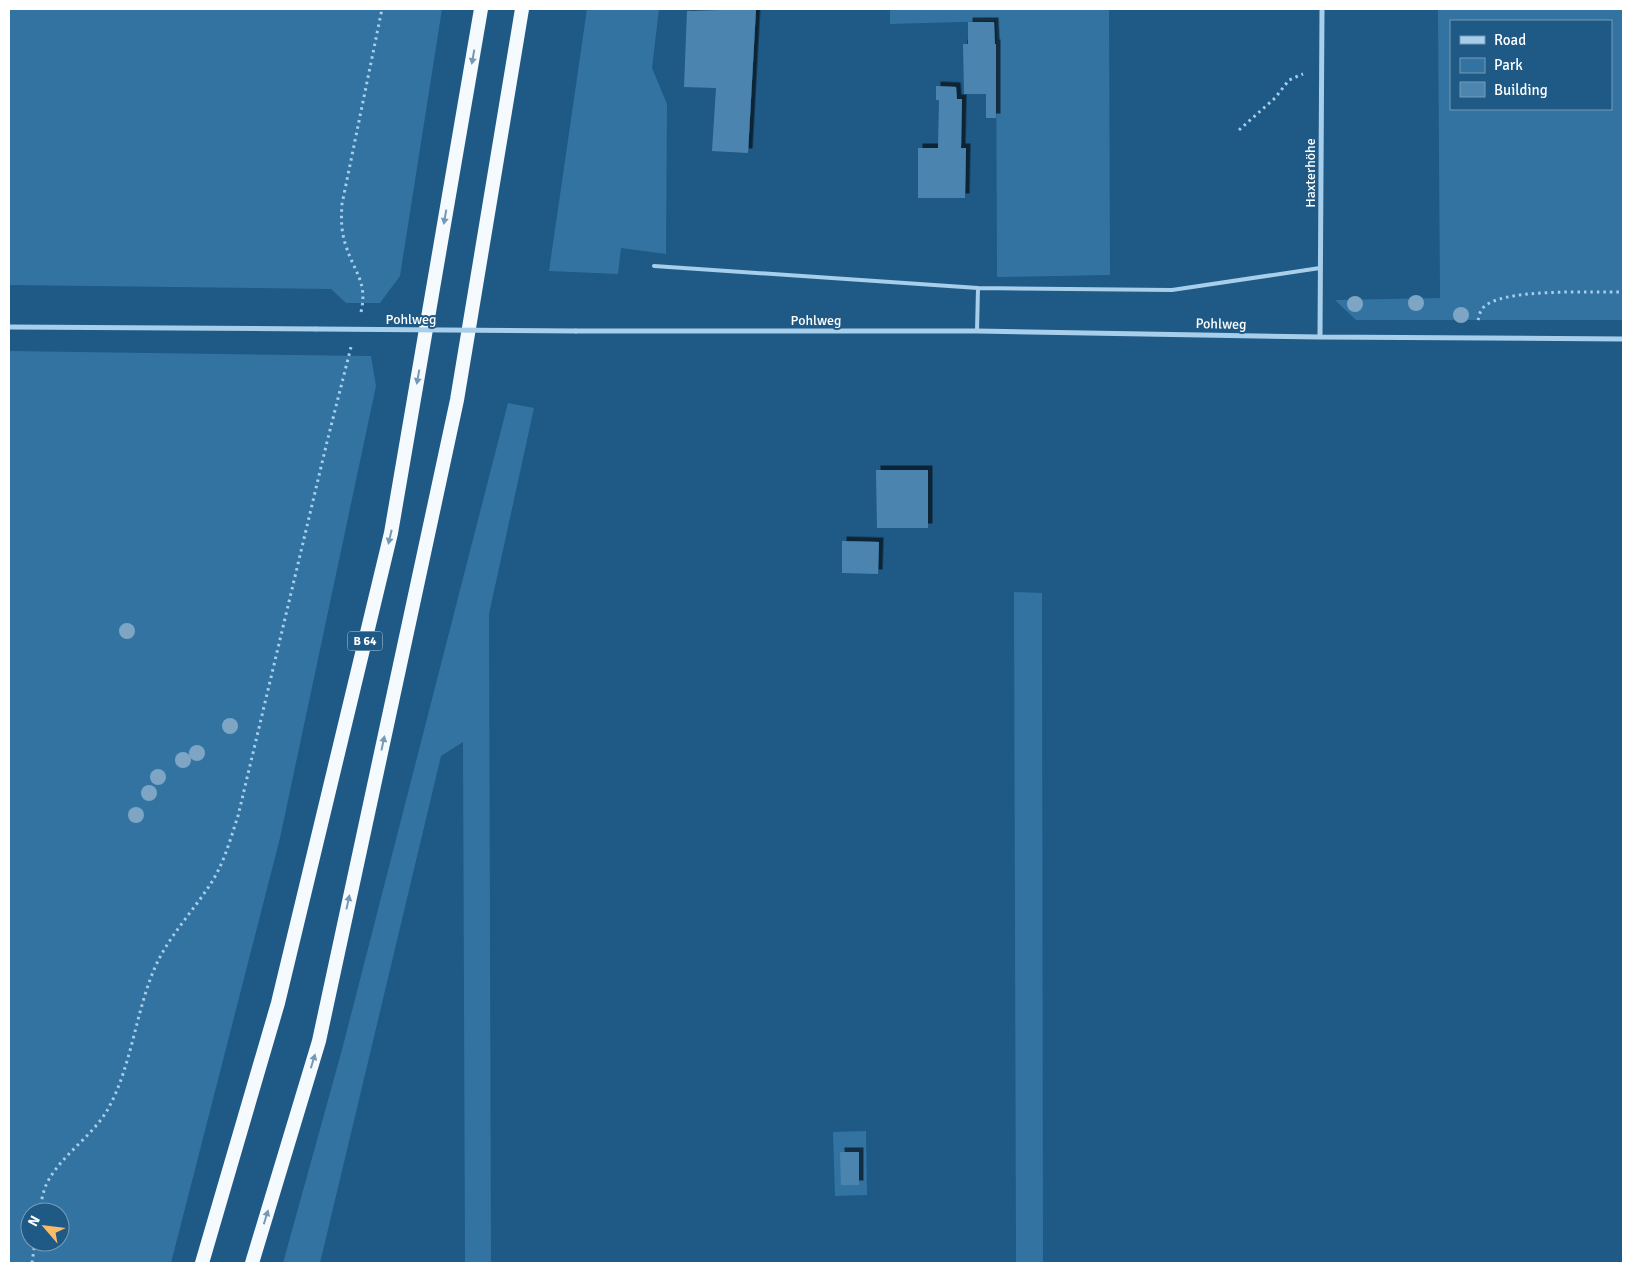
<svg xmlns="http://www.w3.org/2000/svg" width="1632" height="1272" viewBox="0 0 1632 1272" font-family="Signika,sans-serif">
	<defs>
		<filter id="shadow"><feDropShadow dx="4.5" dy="-4.5" stdDeviation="0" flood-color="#0009"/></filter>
	</defs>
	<rect width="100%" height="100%" fill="#1f5985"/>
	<!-- green -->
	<path fill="#3373a2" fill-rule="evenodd" d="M9,9H442L400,276L380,303H346L331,289L9,285Z
		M587,9H659L652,68L667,104L666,254L621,248L618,274L549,271Z
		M890,9H1109L1110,275L997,277L996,21L890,24Z
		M1438,9H1623V320H1356L1335,300L1440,298ZM1451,21H1611V109H1451Z
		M9,351L371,356L376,386L280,838L171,1263H9ZM30,1212H60V1242H30Z
		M508,403L534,408L489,614L491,1263H465L463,742L441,756L320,1263H283L343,1046Z
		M1014,592L1042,593L1043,1263H1016Z
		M866,1131L867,1195L835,1196L833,1132Z"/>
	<!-- building -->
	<path fill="#4c85af" filter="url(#shadow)" d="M756,9L748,153L712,151L716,88L684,87L687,11Z
		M968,22H994L995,44H996V118H986V94H964L963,44H968Z
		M936,86L956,87L957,99H962L961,148H966L965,198H918V148H938L939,100H936Z
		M876,470H928V528H877Z
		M842,541L879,542L878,574L842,573Z
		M840,1152H859V1185H841Z"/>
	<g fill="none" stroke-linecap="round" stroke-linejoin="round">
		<!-- path -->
		<path stroke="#a7ceea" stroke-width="3" stroke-dasharray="2.5 4" stroke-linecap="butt" d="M1239,130L1275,98L1289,80L1303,74
			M361,312C368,282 354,272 346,246C341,232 341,218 342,204L382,9
			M1478,320C1479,317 1480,311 1482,309C1498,287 1595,293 1623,292
			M40,1212C41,1202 43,1191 47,1183C62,1154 92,1137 108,1109C131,1067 135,1017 153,972C167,937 194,911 213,880C225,860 231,837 238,816L327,442L351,347
			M32,1263L35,1242"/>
		<!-- service -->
		<path stroke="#a7ceea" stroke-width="4" d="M654,266L978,288L977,331
			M978,288L1172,290L1320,268"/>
		<!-- minor -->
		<path stroke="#a7ceea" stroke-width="5" d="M9,327L316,329
			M576,331H977L1320,337L1623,339
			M1320,337L1322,9"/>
		<!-- trunk -->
		<path stroke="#f5fafe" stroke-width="14" d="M202,1263L278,1003L391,533L481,9
			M252,1263L319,1041L457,400L522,9"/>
		<!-- minor-bridge -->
		<path stroke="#a7ceea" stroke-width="5" d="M316,329L576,331"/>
	</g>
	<!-- trees -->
	<g fill="#7ea6c4">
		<circle cx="1416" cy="303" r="8"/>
		<circle cx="1355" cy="304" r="8"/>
		<circle cx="1461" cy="315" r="8"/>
		<circle cx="127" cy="631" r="8"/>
		<circle cx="230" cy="726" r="8"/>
		<circle cx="197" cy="753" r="8"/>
		<circle cx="183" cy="760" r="8"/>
		<circle cx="158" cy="777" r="8"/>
		<circle cx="149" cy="793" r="8"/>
		<circle cx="136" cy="815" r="8"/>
	</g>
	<!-- one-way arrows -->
	<defs><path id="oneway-solid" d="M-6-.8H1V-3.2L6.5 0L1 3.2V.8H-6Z" transform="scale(1.25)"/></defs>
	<g fill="#7599b5">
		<use href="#oneway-solid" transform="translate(473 57) rotate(100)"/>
		<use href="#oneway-solid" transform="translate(445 217) rotate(100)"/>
		<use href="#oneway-solid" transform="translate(418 377) rotate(100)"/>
		<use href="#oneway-solid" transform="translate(390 537) rotate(103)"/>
		<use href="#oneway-solid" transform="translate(383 743) rotate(-78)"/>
		<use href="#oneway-solid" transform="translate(348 902) rotate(-78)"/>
		<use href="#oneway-solid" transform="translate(313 1061) rotate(-73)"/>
		<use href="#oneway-solid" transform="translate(266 1217) rotate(-73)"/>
	</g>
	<g text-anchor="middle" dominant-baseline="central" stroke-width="4" stroke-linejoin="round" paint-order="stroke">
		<!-- shield labels -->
		<rect fill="#1f5985" stroke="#bccdda" stroke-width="1" x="347.5" y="631.5" width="35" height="19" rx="4"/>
		<g font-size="12" font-weight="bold" fill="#fff">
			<text x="365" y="641">B 64</text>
		</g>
		<!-- street labels -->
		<g font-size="14" fill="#fff" stroke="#1f5985">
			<text transform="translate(1310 173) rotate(-90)">Haxterhöhe</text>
			<text x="411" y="319">Pohlweg</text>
			<text x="816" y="320">Pohlweg</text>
			<text transform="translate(1221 324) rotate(1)">Pohlweg</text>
		</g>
	</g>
	<!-- border -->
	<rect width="1632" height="1272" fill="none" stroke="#ffffff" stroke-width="20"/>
	<!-- legend -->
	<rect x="1450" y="20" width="162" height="90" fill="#1f5985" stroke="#799bb6"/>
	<rect x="1460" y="36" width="25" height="8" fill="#a7ceea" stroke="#799bb6"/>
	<text x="1494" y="45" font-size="15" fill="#ffffff">Road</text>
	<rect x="1460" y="58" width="25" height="15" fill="#3373a2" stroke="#799bb6"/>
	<text x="1494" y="70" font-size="15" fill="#ffffff">Park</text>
	<rect x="1460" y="82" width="25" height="15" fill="#4c85af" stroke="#799bb6"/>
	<text x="1494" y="95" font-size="15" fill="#ffffff">Building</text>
	<!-- north arrow -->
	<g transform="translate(45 1227) rotate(298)"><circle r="24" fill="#1f5985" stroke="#799bb6"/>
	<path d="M0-4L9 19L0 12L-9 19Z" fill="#f8bb68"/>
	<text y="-8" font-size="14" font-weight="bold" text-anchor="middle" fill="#ffffff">N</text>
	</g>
</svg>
